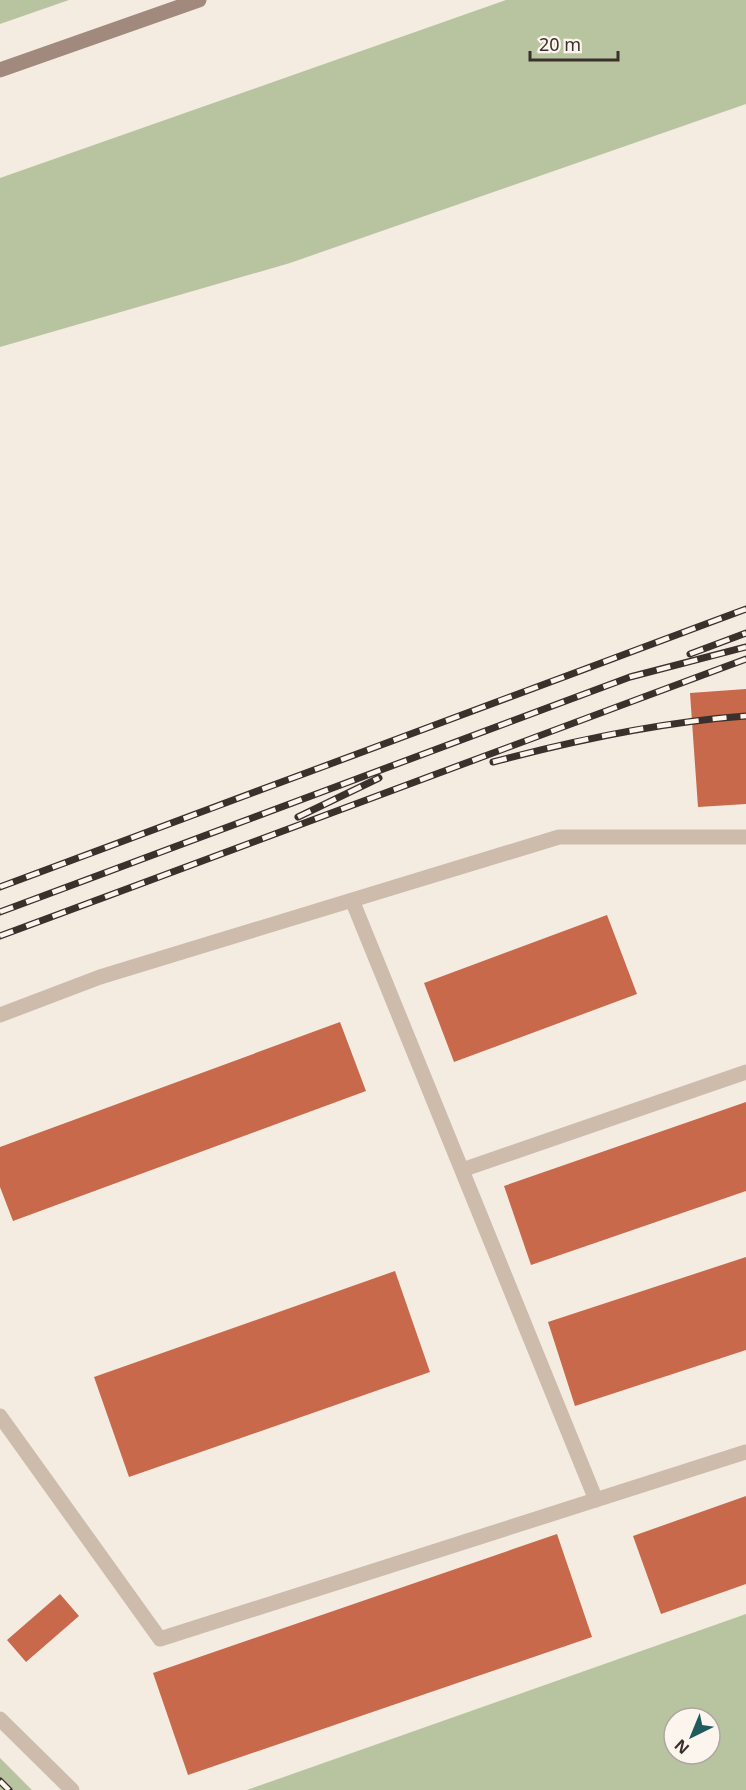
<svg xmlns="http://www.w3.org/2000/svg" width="746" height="1790" viewBox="0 0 746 1790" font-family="'Noto Sans',sans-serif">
	<rect width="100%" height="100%" fill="#f4ebe1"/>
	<!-- green -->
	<path fill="#b8c4a0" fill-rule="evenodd" d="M0,0H69L0,24Z
		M506,0H746V104L290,263L0,347V178Z
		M746,1614V1790H247ZM674,1718H710V1754H674Z
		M0,1758L32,1790H0Z"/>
	<!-- building -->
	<path fill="#c8694b" d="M746,689V804L698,807L690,693Z
		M607,915L637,994L454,1062L424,983Z
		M340,1022L366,1091L13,1221L0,1187V1147Z
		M746,1102V1191L531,1265L504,1186Z
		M746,1257V1350L575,1406L548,1322Z
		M395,1271L430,1372L129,1477L94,1377Z
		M746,1496V1584L661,1614L633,1536Z
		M557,1534L592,1637L188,1775L153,1673Z
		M60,1594L79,1616L26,1662L7,1640Z"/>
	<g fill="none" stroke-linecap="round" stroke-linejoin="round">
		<!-- service -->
		<path stroke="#cdbbac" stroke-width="15" d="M352,900L596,1500
			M0,1015L100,977L559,837H746
			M462,1170L746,1072
			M0,1416L160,1639L746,1452
			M0,1719L72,1790"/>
		<!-- secondary -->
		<path stroke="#a18a7d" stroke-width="15" d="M0,70L199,0"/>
		<defs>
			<path id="rail" d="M690,654L746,633
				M493,762C576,740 660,722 746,716
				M298,817L379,778
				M0,887L746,609
				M0,912L630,677L746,647
				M0,936L746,659
				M0,1781L9,1790"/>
		</defs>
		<!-- rail casing -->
		<use href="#rail" stroke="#3b302b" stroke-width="7"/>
		<!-- rail -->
		<use href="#rail" stroke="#fbf5ee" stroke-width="4.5" stroke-dasharray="14" stroke-linecap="butt"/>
	</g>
	<!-- north arrow -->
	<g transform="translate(692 1736) rotate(223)"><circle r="28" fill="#fbf5ee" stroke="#aea6a0" stroke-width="1.5"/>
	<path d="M0-4.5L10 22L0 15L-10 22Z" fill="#1f5a5e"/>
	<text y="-9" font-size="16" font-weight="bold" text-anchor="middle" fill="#3b302b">N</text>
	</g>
	<!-- scale -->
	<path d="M530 51v9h88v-9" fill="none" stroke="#3b302b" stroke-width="3"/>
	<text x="539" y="51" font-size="18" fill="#3b302b" stroke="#fbf5ee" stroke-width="4.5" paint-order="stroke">20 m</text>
</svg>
